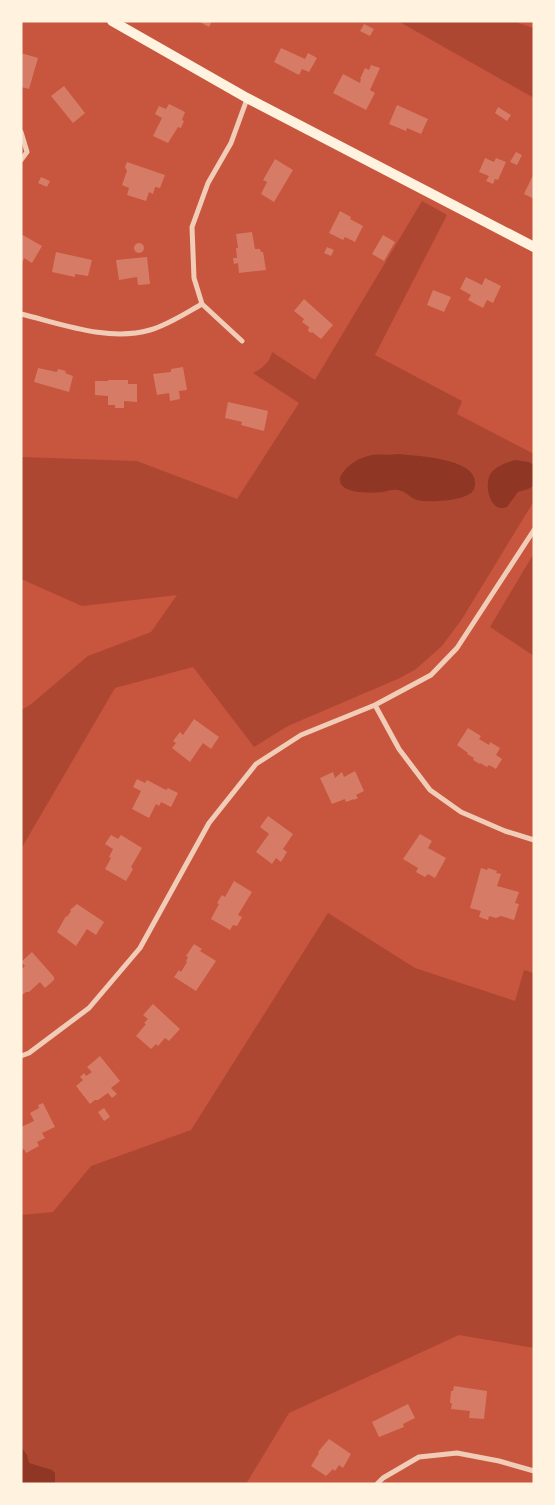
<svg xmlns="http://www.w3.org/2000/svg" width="555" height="1505" viewBox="0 0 555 1505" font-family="'Source Serif 4',serif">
	<rect width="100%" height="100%" fill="#c8553d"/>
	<!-- green -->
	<path fill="#ae4732" d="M398,21H512L534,28V98Z
		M422,201L447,215L375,355L462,401L457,414L534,454V501L462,619L442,646L416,669L400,678L288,726L254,747L193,667L115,688L21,849V710L30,705L88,656L151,632L177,595L82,606L21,579V457L137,461L237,499L299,403L253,373C262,369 270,362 272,352L315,380Z
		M534,553V656L490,627Z
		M328,913L415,968L515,1001L524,970L534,973V1348L459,1335L289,1413L246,1484H21V1215L53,1212L91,1166L191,1130Z"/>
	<!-- water -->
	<path fill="#8f3625" d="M398,454C416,456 485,458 474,489C470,501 429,503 417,500C410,498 406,491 398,490C392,489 388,491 383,492C374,493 361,493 353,491C323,484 352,459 368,456C377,453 388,456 398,454Z
		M515,460L529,462L534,465L533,486L528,489L518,492L507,507C490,514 483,484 491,473C496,466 508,462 515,460Z
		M21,1447L27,1455L29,1463L52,1470L55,1473V1484H21Z"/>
	<!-- building -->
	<path fill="#d67c66" d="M198,21H212L209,27Z
		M364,24L374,29L370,36L360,31Z
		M281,48L305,59L308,53L317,58L309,72L302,69L299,75L274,62Z
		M21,53L38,58L29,89L21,87Z
		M371,65L380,68L370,90L375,93L366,110L333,93L343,74L360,83L361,79H360L365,68L369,70Z
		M64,86L85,113L73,123L51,96Z
		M169,104L185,112L182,120L184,121L181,128L178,127L168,143L153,136L162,118L155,114L159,106L166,109Z
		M397,105L428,119L421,134L407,128L406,131L389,124Z
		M498,107L511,115L507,121L495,113Z
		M516,152L522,155L517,165L510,162Z
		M485,158L494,162L496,158L506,162L498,180L495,179L493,184L486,181L489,176L479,172Z
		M275,159L293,170L274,202L261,194L267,182L263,180Z
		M127,162L165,175L160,188L155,187L153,194L149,192L146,201L127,195L129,188L122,185L127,171L125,167Z
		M534,173V199L524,194Z
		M41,177L50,181L47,187L38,183Z
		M340,211L351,217L350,219L363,226L355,242L345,237L343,240L329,233Z
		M252,232L255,249H260L261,252H263L266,270L239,273L238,263L234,264L233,258H237L236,248H238L236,234Z
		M21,234L42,246L32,263L24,258L23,261L21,260Z
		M383,235L395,242L384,261L372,254Z
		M134 248a5 5 0 1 1 10 0a5 5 0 1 1-10 0Z
		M327,247L334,250L331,256L324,253Z
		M56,252L92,260L88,276L75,274V277L52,272Z
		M147,257L150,284L138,285L137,277L119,280L116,260Z
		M466,277L482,285L485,278L501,286L493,303L487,300L483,308L468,300L471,295L460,289Z
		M433,290L451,297L444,312L427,305Z
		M304,299L333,325L321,339L312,332L311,333L308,331L309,327L302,322L304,319L294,311Z
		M183,367L187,390L179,391L180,399L170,401L169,393L157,395L153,374L171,372V369Z
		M38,368L57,372L58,369L66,371L65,373L73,376L69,392L34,382Z
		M108,380H128V384H137V402L124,401V408H115V405H108V396L95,395V381H108Z
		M228,402L268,411L264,431L241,425L242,422L225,418Z
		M194,719L219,737L211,749L203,743L190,762L172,748L176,743L173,741L180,732L183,735Z
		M468,728L481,736L479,739L489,745L490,742L500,748L496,755L502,759L496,769L489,765L487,767L480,763V764L473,760L474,758L467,754L468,753L457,745Z
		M355,771L364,791L356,795L358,798L354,800V799L346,802L345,799L332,804L320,778L333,772L335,778L342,772L344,777Z
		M137,779L145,783L147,780L166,790L168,788L178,793L171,807L161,802L159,806L156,804L149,818L132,809L141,791L133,787Z
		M268,816L293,834L283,849L287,852L281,862L276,858L272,864L256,852L269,834L260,827Z
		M420,834L432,841L428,848L446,858L435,878L428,874L425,877L416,872L418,868L403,859Z
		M111,835L118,839L121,835L142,848L131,867L133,869L126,881L105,869L111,858L109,857L113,849L105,844Z
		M481,868L487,870L488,868L497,871L496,873L501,874L497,886L519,892L515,903L519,904L514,920L501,916L496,918L489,916L488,920L479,917L481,911L470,908Z
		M234,881L252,892L238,915L242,917L237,926L233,925L230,930L211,919L219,904L217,903L222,895L225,897Z
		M77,904L104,922L96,935L87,929L76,946L57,932L66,916L67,917L71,911L70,910Z
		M194,944L202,949L200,951L216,961L196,991L174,977L179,970L181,972L187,962L186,961L188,957L186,956Z
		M32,952L54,977V980L45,988L40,982L29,992H26L21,996V970L25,966L21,962Z
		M153,1004L180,1029L169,1041L165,1038L158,1046L156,1044L151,1049L136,1036L146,1024L144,1023L148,1019L143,1015Z
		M100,1056L120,1081L111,1088L117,1094L112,1098L108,1093L98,1100H95L90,1104L76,1086L83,1080L80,1077L84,1073L86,1076L92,1072L87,1067Z
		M43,1103L55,1127L42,1133L45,1138L37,1142L39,1146L26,1153L24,1149L21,1151V1127L34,1121L30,1113L39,1108L38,1105Z
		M104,1108L110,1117L104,1121L98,1112Z
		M454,1386L487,1391L484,1419L469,1418L470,1411L451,1409L452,1403H450L451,1391H453Z
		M408,1404L415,1418L403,1424L404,1427L379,1437L372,1422Z
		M329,1439L351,1454L343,1468L339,1465L335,1471L333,1469L326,1476L311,1466L319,1453L318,1452Z"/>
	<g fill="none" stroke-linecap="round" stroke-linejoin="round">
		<!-- minor -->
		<path stroke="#f1ccb7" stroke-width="5" d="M21,132L27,152L21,160
			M21,314C62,324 109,342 150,330C168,325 186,313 202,304
			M242,341L202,304L194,278L192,227L208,183L231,143L247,99
			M375,705L399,749L430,790L461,812L505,831L534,840
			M21,1056L29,1053L89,1008L140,948L209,823L256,764L301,735L375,705L431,675L457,648L534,530
			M377,1484L383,1478L419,1457L457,1453L499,1461L534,1471"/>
		<!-- secondary -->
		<path stroke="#fff3e0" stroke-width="10" d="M112,21L247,98L534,247"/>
	</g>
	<!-- border -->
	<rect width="555" height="1505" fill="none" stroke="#fff3e0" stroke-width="45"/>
</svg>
